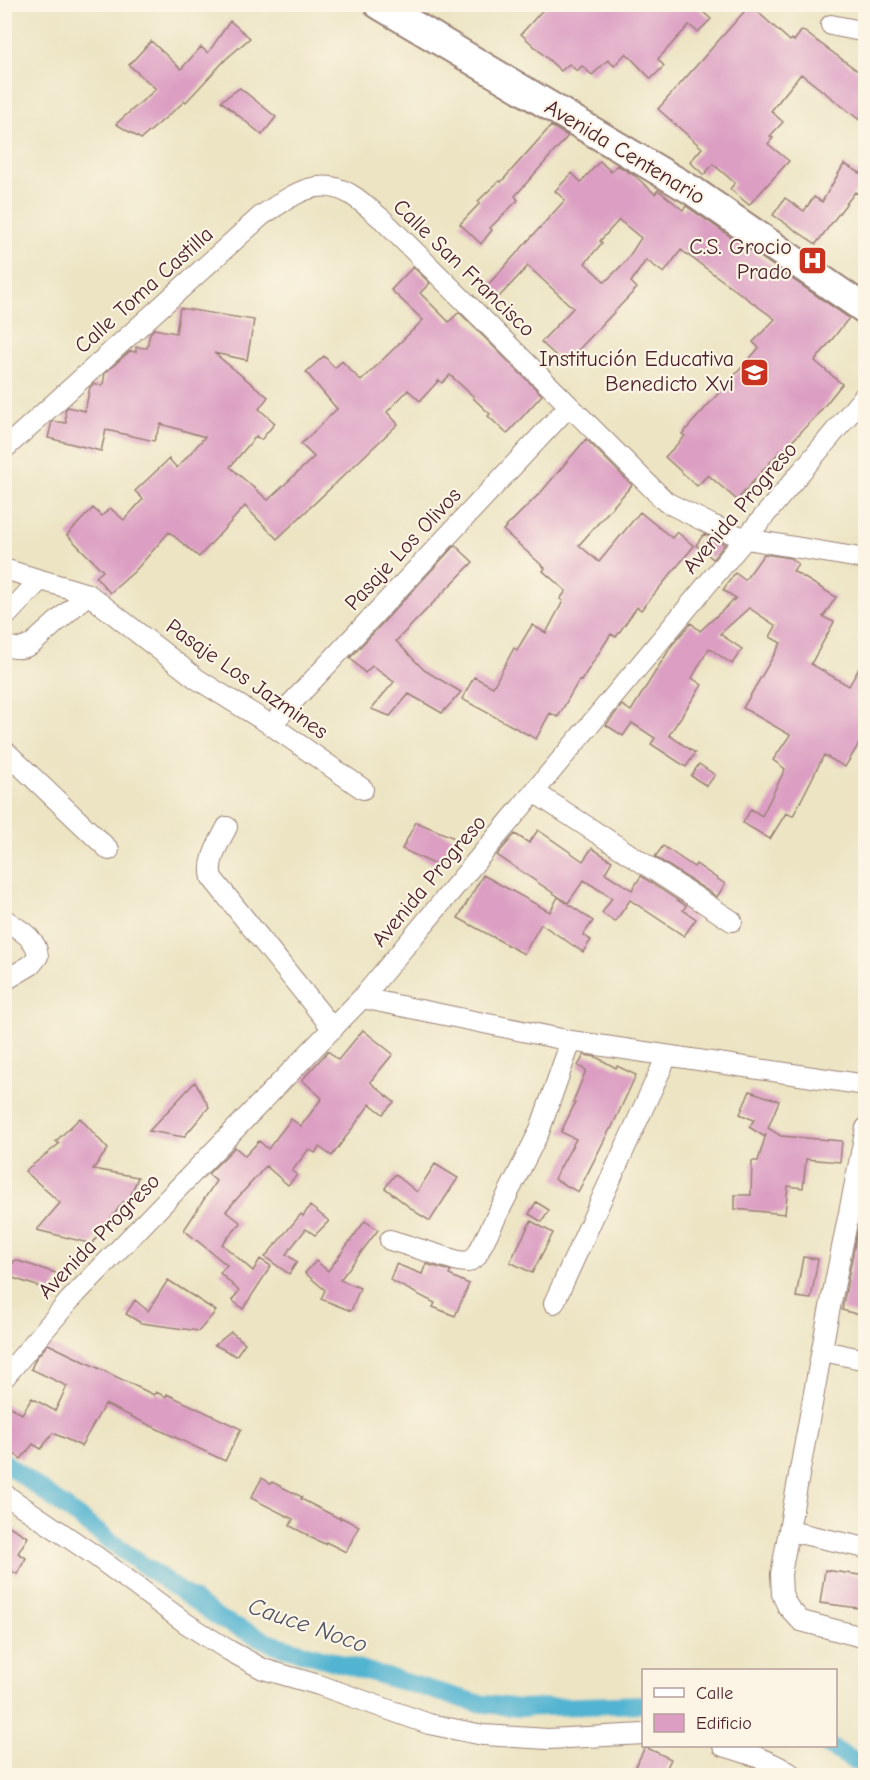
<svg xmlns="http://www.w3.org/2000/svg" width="870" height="1780" viewBox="0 0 870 1780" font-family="'Comic Neue',sans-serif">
	<rect width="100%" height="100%" fill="#fcf5e5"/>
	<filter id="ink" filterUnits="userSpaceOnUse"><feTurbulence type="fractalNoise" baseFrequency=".0167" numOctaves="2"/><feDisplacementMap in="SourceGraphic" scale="12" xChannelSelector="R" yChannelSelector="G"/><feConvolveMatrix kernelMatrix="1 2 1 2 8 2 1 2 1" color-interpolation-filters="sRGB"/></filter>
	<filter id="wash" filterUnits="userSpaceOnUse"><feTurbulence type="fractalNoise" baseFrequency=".008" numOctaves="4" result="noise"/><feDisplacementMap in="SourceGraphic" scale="24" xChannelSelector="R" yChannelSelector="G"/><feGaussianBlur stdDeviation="1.35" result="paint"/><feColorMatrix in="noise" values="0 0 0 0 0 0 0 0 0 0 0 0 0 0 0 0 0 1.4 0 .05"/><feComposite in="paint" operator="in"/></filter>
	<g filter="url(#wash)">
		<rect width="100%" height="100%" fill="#ece4c3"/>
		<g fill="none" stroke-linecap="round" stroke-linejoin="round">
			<!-- canal -->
			<path stroke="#52b4d1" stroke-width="18" d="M4,1462L125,1552L220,1619L273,1644L477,1703L519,1708L644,1704
				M828,1746L866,1767"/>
		</g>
		<g id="blocks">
			<!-- building -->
			<path fill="#dc9fc3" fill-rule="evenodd" d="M548,4H694L711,19L698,32L689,25L658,59L664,66L651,79L626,53L614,66L608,60L592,75L582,66L577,71L569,64L561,71L521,34Z
				M750,5L790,41L792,39L794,41L802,30L866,77V125L801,74L771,111L783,122L770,136L773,138L768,144L789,161L749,205L730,189L735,183L713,164L704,175L690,162L702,148L658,109Z
				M230,21L250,38L226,59L186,102L185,101L141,139L116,124L156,89L129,65L151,41L181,69L201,47L208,53Z
				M240,88L276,117L262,135L221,101Z
				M551,126L568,136L515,196L518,200L490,228L492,230L481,244L460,224L480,203L478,201L499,181L501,182Z
				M600,161L611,172L617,165L635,176L655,194L658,190L683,210L686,206L849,318L815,361L842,384L817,415L782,452L780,451L737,500L708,475L697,486L665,457L685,436L682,434L759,348L753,342L775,319L681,250L664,273L646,260L631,282L637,288L565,364L541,342L573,308L528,266L498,298L486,287L565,200L555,191L572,173L581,182ZM619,220L641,238L626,261L605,282L585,263L602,243L600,241Z
				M844,164L866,176V199L855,192L816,244L773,215L785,198L804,211L814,197L822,202Z
				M413,267L430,283L420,293L449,322L459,312L542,395L507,434L488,416L490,414L473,398L474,397L450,375L442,383L439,380L420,401L408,390L387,412L398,424L277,539L245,506L199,557L169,532L135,571L110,593L96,577L103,571L67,535L93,508L102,516L110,508L124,520L143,499L135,491L169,459L177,468L205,437L161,424L154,441L106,430L101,451L48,438L52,421L66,423L65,410L68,407L85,411L90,387L94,384L103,385L105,373L130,351L136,352V347L147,348L150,333L154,329L176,333L180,308L254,320L247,360L214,353L268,397L259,409L275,423L261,440L256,436L230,467L268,500L314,457L301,444L337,409L306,372L324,356L335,368L342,361L361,381L423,320L391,290Z
				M586,439L632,485L579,545L599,562L640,512L672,538L677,532L694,546L641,610L637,607L616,637L611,634L581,681L579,680L558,717L550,713L536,739L462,699L474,677L493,687L514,648L517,650L532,625L546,633L563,601L560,599L566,591L543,571L545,568L503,530L542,491Z
				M704,534L725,544L713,559L696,545Z
				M455,545L473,562L396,641L424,670L461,692L442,713L409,694L390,716L371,709L394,682L372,666L365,673L350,658Z
				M764,554L790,558L798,564L793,571L836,597L823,617L834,622L811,664L849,686L866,656V732L845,767L824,755L793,816L786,813L770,839L743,823L751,809L762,816L785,769L773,760L790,735L743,708L781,643L770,637L776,626L749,608L720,634L742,649L732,664L709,648L692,678L702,685L669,735L695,753L686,767L651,744L655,738L632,723L623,736L606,725L622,705L631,711L672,645L691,623L700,631L736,598L723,590L735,573L745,580Z
				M699,764L715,775L707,786L691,776Z
				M416,822L457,839L438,866L402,849Z
				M538,830L583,861L592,848L612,861L605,873L632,890L641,876L686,906L683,910L696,919L684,936L630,900L615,922L602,913L612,898L584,880L568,903L497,855L515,834L529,843Z
				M663,846L694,867L696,864L725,884L717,897L655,857Z
				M483,875L550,912L558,897L593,921L583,935L591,940L583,952L541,924L524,954L458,918Z
				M363,1030L393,1054L370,1082L394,1102L383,1114L370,1104L332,1156L319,1147L315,1153L309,1149L292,1171L297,1175L288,1185L266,1166L226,1211L241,1223L222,1244L253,1271L260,1259L271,1266L243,1309L232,1300L239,1291L220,1273L227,1265L184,1230L216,1181L208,1174L235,1147L245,1156L259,1141L268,1149L291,1119L301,1126L322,1098L302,1080L328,1051L338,1060Z
				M584,1055L596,1057L616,1068L617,1066L636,1075L611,1129H610L578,1192L554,1179L576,1139L561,1132L575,1103L573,1102L586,1070L578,1066Z
				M195,1082L209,1107L184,1137L149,1131Z
				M750,1091L779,1101L768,1128L781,1136L842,1141L840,1162L806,1159L803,1188L788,1186L785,1214L735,1209V1195H751L752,1161H758L766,1134L765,1137L749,1127L754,1120L740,1114Z
				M80,1118L108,1149L93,1169L138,1177L128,1202H123L92,1244L37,1230L60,1203L25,1171L59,1144L56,1141Z
				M435,1164L458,1178L430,1221L417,1213L385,1188L395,1174L417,1192Z
				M536,1202L549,1210L542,1222L529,1214Z
				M310,1206L329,1221L315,1235L306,1229L286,1254L297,1262L289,1274L265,1257L301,1214L303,1216Z
				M365,1221L378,1230L340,1280L360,1288L351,1311L321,1299L325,1290L305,1273L316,1261L328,1271Z
				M531,1221L553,1233L532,1273L510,1262Z
				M858,1227H866V1317L842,1310Z
				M803,1257L818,1259L811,1299L796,1297Z
				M15,1260L62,1275L52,1291L4,1275Z
				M396,1264L422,1274L426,1264L451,1271L449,1275L469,1284L455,1316L433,1307L435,1303L390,1280Z
				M168,1280L216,1311L199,1331L141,1323L126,1314L135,1300L148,1311Z
				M231,1332L245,1343L236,1356L215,1345Z
				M48,1344L154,1395L156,1392L166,1397L167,1394L241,1429L225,1461L105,1404L81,1446L53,1433L41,1449L33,1444L21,1459L4,1447V1403L22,1414L32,1398L55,1411L67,1386L31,1369L36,1358Z
				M262,1478L271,1484L272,1482L302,1497L301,1499L340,1519V1517L359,1526L346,1552L326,1542L325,1544L307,1536L308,1535L290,1526L293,1519L251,1498Z
				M4,1523L28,1537L18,1553L26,1558L17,1574L8,1569L4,1575Z
				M825,1570L866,1576V1609L820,1603Z
				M645,1747L671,1759L663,1776H631Z"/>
		</g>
	</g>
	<g filter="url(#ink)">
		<use href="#blocks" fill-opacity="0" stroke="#9b8277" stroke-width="1.5"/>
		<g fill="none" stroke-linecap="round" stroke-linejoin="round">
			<defs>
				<path id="street" d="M831,25L866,32
					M4,449L261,216C289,198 316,174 350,194C362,201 373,212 383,220L666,502L712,525L746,539L866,559
					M4,569L88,594L197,679L271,725L363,789
					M4,618L40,580
					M4,645C15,649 22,650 32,644L88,594
					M271,725L569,406
					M4,750L109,850
					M534,792L732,921
					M227,827C219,843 207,861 212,878L333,1029
					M4,919C18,929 37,938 38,956L31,965L4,981
					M362,998L571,1041L866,1085
					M866,1128L826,1327L781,1574L782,1594L788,1607L801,1621L866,1638
					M390,1240L458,1261L468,1262L476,1257L539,1132L571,1041
					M554,1303L667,1056
					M823,1351L866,1360
					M4,1378L69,1301L362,998L866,394
					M4,1494L97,1557L187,1624L230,1651L263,1669L319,1685L429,1724L483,1735L548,1739L644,1734
					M789,1531L866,1548
					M723,1746C747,1753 773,1761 794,1776"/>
				<path id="secondary" d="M378,4L693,191L866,310"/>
			</defs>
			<!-- street casing -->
			<use href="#street" stroke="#9b8277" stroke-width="22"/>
			<!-- secondary casing -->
			<use href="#secondary" stroke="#9b8277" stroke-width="32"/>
			<!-- street -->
			<use href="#street" stroke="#fff" stroke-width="20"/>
			<!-- secondary -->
			<use href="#secondary" stroke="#fff" stroke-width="28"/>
		</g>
	</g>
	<!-- icons -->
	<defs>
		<symbol id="hospital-square" viewBox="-11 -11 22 22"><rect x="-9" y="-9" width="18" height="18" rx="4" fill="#c8321e" stroke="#fcf5e5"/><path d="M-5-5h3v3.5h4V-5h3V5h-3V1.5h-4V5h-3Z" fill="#fff"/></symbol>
		<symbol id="school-square" viewBox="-11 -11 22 22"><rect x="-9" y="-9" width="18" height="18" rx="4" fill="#c8321e" stroke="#fcf5e5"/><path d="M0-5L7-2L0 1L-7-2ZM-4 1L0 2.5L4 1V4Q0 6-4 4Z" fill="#fff"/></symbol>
	</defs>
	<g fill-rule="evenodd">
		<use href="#hospital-square" x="796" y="244" width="33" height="33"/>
		<use href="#school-square" x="738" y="356" width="33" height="33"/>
	</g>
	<g text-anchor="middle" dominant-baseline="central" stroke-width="4.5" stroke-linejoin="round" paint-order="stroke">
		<!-- street labels -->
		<g font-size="22" fill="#4a1f2b" stroke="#fcf5e5">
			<text transform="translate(625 152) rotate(31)">Avenida Centenario</text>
			<text transform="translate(464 268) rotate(44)">Calle San Francisco</text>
			<text transform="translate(144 290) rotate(-42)">Calle Toma Castilla</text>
			<text transform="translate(740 508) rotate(-50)">Avenida Progreso</text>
			<text transform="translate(403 549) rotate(-47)">Pasaje Los Olivos</text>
			<text transform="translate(247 679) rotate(35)">Pasaje Los Jazmines</text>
			<text transform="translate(429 881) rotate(-50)">Avenida Progreso</text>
			<text transform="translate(99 1236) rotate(-46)">Avenida Progreso</text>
		</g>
		<!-- poi labels -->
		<g font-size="22" fill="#4a1f2b" stroke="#fcf5e5" text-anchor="end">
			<text x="792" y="247">C.S. Grocio<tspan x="792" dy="25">Prado</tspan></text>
			<text x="734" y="359">Institución Educativa<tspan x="734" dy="25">Benedicto Xvi</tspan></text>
		</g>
		<!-- water labels -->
		<g font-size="24" font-style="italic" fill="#4d5365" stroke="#fcf5e5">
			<text transform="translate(308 1625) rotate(19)">Cauce Noco</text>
		</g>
	</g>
	<!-- margin -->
	<rect width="870" height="1780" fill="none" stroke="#fcf5e5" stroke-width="24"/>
	<!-- legend -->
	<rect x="642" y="1669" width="195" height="78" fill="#fcf5e5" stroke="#b59f9b" stroke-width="1.5"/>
	<rect x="654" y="1688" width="30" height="9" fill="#ffffff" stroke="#b59f9b" stroke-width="1.5"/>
	<text x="696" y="1699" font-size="18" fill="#4a1f2b">Calle</text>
	<rect x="654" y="1714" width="30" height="18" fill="#dc9fc3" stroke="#b59f9b" stroke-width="1.5"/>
	<text x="696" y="1729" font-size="18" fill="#4a1f2b">Edificio</text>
</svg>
